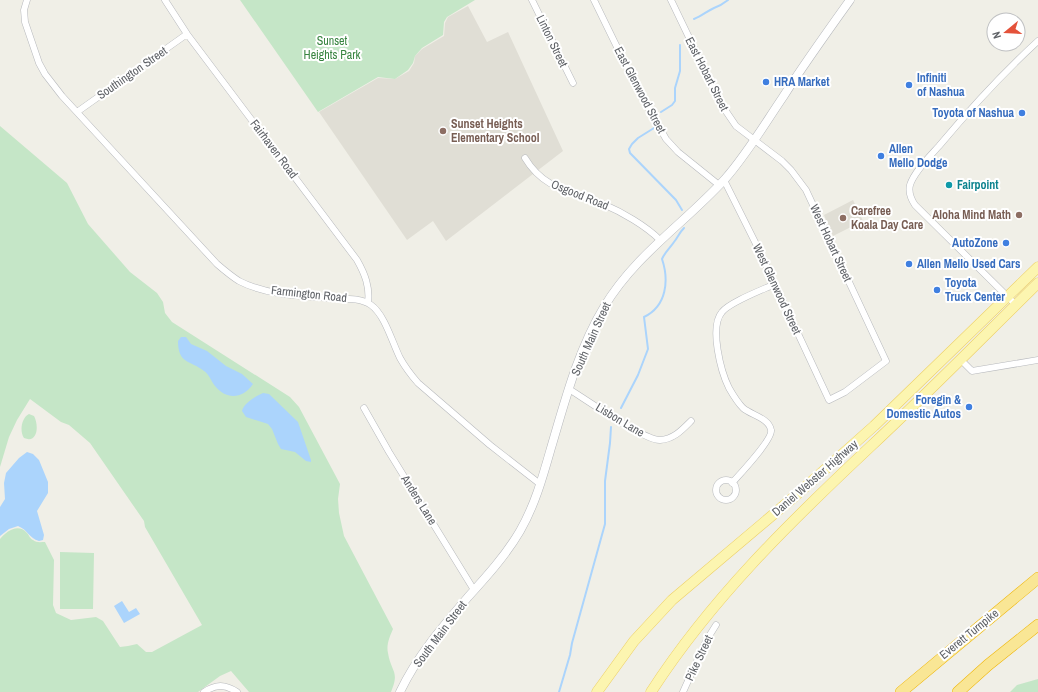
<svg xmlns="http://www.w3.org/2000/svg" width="1038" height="692" viewBox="0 0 1038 692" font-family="'Archivo Narrow',sans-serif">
	<rect width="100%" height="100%" fill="#f0efe7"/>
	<!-- education -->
	<path fill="#e0ded5" d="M468,6L487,42L508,32L563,151L446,241L433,221L407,240L319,112L378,78L395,79L409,71L414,63L415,56L422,49L444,36L445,23L448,17Z
		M853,200L863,221L833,236L824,215Z"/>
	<!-- green -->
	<path fill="#c5e6c7" d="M240,0H475L447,17L444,22L443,35L422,48L415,56L413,63L408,70L395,79L378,77L318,112Z
		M0,126L67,183L88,224L130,272L157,293L163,302L165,313L172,322L290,397L299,407L340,484L338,499L339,513L344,536L393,629C390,636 386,645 388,653C391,672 400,671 391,692H249L231,671L220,676L198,692H0V539C7,531 18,523 27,533C29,535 30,539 33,540C36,543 41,542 45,542L54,560L53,605L56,613L71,620L96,617L103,621L120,647L128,646L137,644L146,652H152L202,625L145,527L144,521L90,443L69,425L61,422L30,399L17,420L9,437L0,467Z
		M29,414L34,416C39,425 38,444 24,438C19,431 22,417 29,414Z
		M60,552L94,553L93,609H60Z
		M1038,679V692H1010L1017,685Z"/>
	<!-- water -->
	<path fill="#abd4fc" d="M181,337H186L191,344L207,351L226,366L242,374L253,384C243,399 226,400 215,386C211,381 209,374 204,371C190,360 178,364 178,341Z
		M263,393L269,394L298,422L311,460V462L306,461L295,452L281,449L278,444L272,429L268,424L246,417L242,411C244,403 256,396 263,393Z
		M27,452L33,454L39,460L48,482V493L37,511L44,535L43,540L39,541C29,538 28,530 18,526L9,529L0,536V507L5,499L4,483L6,473L19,458Z
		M122,601L129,612L136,608L140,614L124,623L114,606Z"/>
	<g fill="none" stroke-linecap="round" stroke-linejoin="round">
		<!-- stream -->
		<path stroke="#abd4fc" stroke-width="2" d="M694,19C702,16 707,11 714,8C720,6 723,4 728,0
			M661,112L672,105L675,101V88L680,71V45
			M654,128L638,138L632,144L629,149L630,153L676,200L682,210
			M621,408L638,375L648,349L644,317C667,306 669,280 662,259C665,252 670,248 674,242C678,237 679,233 684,228
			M559,692L570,655L572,643L605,524V481L610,443L611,427"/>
		<defs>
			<path id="minor" d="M27,0L24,10L25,22L39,63L45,74L62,96L217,264C224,270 231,276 239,281C266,295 300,296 329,298C342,299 360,297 371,305C385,315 392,342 400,358C405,367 411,375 418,383L490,445L540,484
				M165,0L187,34L357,260C365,274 370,287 368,303
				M532,0L573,83
				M594,0L637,88L666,139L678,152L719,185
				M671,0L721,104L736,126L782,161L791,170L806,190L886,361L845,392L829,400L759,250L724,180
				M77,112L187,34
				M525,158C544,190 572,191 603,204C622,212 646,226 660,240
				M1016,305L915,205C911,199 908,193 910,185C914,172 930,156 939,146C970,109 1003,73 1038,41
				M960,359L972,371L1038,360
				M569,389C585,399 645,441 660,440C674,439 682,430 691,421
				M364,408L389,452L474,590
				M716 490a10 10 0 1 1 20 0a10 10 0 1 1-20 0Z
				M732,483C740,474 773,439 771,430C769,418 751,415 743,408C738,403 733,395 729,388C721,372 709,327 722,312C730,302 762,290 775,284
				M204,692C216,684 225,684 237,692
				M683,692L706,641L716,625"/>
			<path id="tertiary" d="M400,692C417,656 443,626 468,597C487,576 506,555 520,531C535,505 543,476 551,448C565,401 578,350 604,307C635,255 685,223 725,179C747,154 764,125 783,97C804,64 827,32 850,0"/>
			<path id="primary" d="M597,692L634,641L672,600L794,497L874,426L1038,267
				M651,692C711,599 790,522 870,447C927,394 982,338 1038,283"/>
			<path id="motorway" d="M901,692L1038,578
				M958,692L988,665L1038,625"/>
		</defs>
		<!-- minor casing -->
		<use href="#minor" stroke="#b7b9bd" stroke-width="7"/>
		<!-- tertiary casing -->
		<use href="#tertiary" stroke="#b7b9bd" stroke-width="9"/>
		<!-- primary casing -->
		<use href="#primary" stroke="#edcf63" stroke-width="11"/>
		<!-- motorway casing -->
		<use href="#motorway" stroke="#efb608" stroke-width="12"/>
		<!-- minor -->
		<use href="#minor" stroke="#fff" stroke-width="6"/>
		<!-- tertiary -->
		<use href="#tertiary" stroke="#fff" stroke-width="8"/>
		<!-- primary -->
		<use href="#primary" stroke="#fcf5b0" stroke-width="10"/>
		<!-- motorway -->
		<use href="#motorway" stroke="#f9e695" stroke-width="11"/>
	</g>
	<!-- markers -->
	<g fill="#3f7fe0" stroke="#fff" stroke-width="1.5">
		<circle cx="766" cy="82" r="4"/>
		<circle cx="909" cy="85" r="4"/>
		<circle cx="1022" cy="113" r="4"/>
		<circle cx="881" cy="156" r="4"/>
		<circle cx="1006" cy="243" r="4"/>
		<circle cx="909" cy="264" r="4"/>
		<circle cx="937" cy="290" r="4"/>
		<circle cx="969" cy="407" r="4"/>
	</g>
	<g fill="#8d6e63" stroke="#fff" stroke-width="1.5">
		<circle cx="443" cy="131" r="4"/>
		<circle cx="1019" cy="215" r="4"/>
		<circle cx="843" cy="218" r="4"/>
	</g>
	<circle fill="#0f9aa8" stroke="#fff" stroke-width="1.5" cx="949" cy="185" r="4"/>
	<g text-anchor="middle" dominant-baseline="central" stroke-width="4" stroke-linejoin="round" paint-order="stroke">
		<!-- park labels -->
		<g font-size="12" fill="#388440" stroke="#fff">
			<text x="332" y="41">Sunset<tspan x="332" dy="14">Heights Park</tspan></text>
		</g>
		<!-- street labels -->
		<g font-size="12" fill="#5f6267" stroke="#fff">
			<text transform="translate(552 41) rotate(64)">Linton Street</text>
			<text transform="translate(132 73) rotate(-35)">Southington Street</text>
			<text transform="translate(707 74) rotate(63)">East Hobart Street</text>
			<text transform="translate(640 90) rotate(62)">East Glenwood Street</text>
			<text transform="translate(274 149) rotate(53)">Fairhaven Road</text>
			<text transform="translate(580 195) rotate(22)">Osgood Road</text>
			<text transform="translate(831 243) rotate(65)">West Hobart Street</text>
			<text transform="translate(777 289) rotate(65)">West Glenwood Street</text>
			<text transform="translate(309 294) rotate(6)">Farmington Road</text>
			<text transform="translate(591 339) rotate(-66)">South Main Street</text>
			<text transform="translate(620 420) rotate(31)">Lisbon Lane</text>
			<text transform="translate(815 478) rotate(-41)">Daniel Webster Highway</text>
			<text transform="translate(419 500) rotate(58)">Anders Lane</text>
			<text transform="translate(440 634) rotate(-53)">South Main Street</text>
			<text transform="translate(969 634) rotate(-39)">Everett Turnpike</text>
			<text transform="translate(699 658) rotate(-65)">Pike Street</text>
		</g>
		<!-- shop labels -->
		<g font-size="12" font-weight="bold" fill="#366cbe" stroke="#fff" text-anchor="start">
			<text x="917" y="78">Infiniti<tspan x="917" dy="14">of Nashua</tspan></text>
			<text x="774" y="82">HRA Market</text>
			<text x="1014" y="113" text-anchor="end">Toyota of Nashua</text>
			<text x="889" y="149">Allen<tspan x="889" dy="14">Mello Dodge</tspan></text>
			<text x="998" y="243" text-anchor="end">AutoZone</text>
			<text x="917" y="264">Allen Mello Used Cars</text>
			<text x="945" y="283">Toyota<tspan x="945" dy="14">Truck Center</tspan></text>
			<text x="961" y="400" text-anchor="end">Foregin &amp;<tspan x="961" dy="14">Domestic Autos</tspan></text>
		</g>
		<!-- education labels -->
		<g font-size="12" font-weight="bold" fill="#785e54" stroke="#fff" text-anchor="start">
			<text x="451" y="124">Sunset Heights<tspan x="451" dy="14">Elementary School</tspan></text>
			<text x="851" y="211">Carefree<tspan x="851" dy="14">Koala Day Care</tspan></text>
			<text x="1011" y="215" text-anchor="end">Aloha Mind Math</text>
		</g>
		<!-- culture labels -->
		<g font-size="12" font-weight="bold" fill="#0d838f" stroke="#fff" text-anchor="start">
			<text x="957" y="185">Fairpoint</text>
		</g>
	</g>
	<!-- north arrow -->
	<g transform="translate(1006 32) rotate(252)"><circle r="19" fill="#ffffff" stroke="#bfc0c2"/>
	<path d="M0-3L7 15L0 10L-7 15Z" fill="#e4523a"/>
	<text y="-6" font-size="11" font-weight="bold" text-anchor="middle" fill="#5f6267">N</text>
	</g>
</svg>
